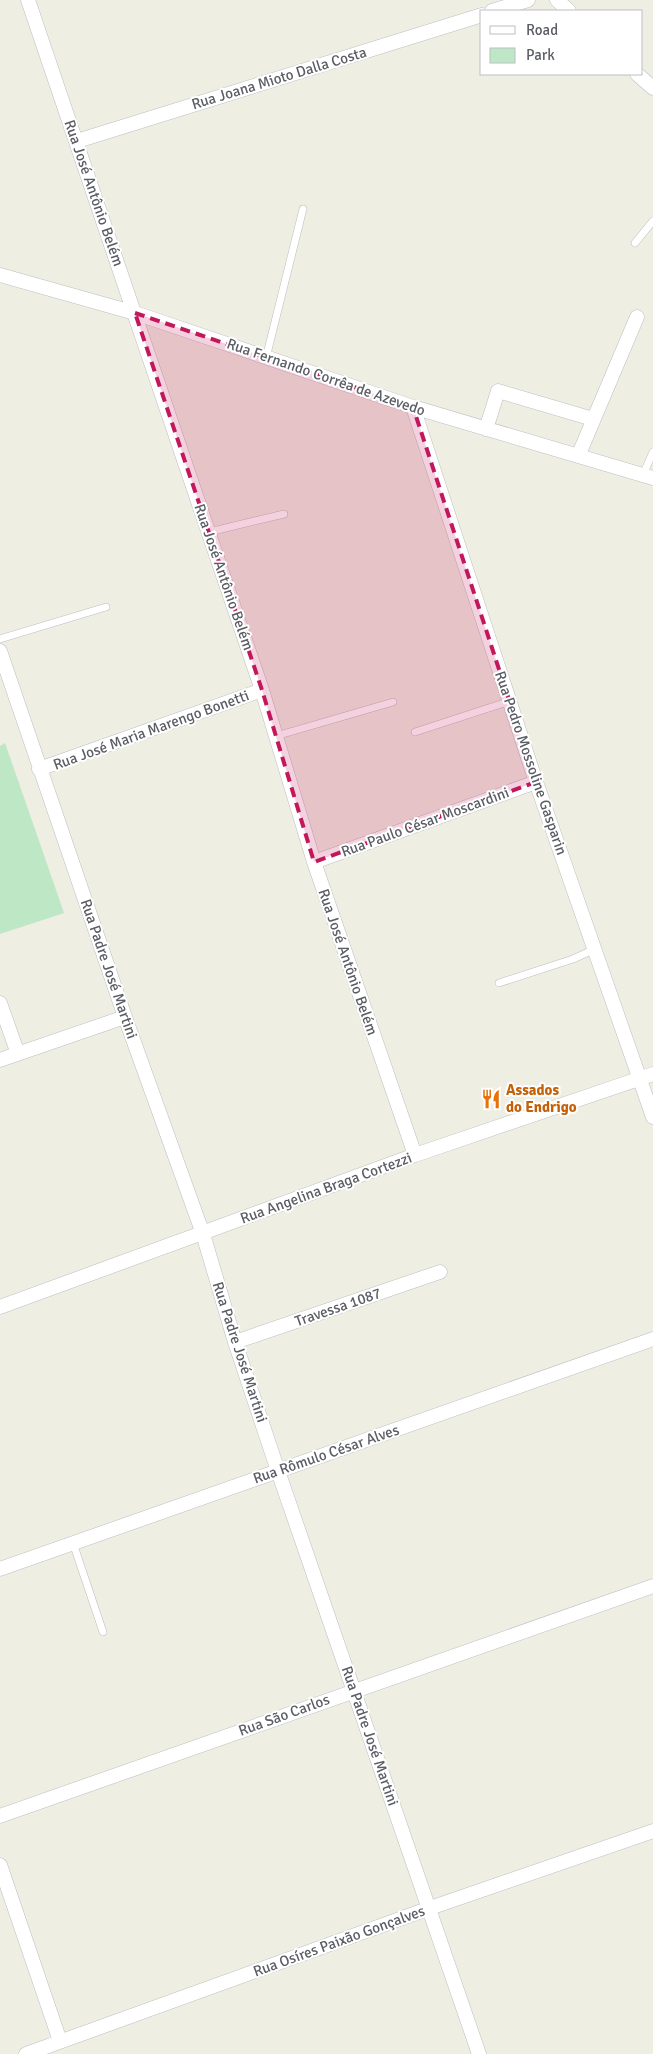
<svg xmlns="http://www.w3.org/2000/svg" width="653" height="2054" viewBox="0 0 653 2054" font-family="Signika,sans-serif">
	<rect width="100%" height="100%" fill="#eeeee2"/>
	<!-- green -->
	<path fill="#bde7c5" d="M5,743L64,913L0,934V746Z"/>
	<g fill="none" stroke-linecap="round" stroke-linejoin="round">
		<defs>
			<path id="lane" d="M635,243L653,221
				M266,358L303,209
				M643,475L653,452
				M209,532L284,514
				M0,639L106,607
				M415,732L510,701
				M276,736L393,702
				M499,983L573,959L595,949
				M73,1543L103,1632"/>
			<path id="street" d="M28,0L262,690L314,862L415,1155
				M557,0L569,11
				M492,11L528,0
				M637,74L653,88
				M77,141L482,15
				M0,275L135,313L413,407L653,478
				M413,407L536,782L653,1117
				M486,429L498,391L593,419
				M579,454L637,317
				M0,651L125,1017L203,1234L235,1342L278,1471L479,2054
				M39,769L262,690
				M314,862L536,782
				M0,1003L18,1054
				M0,1060L125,1017
				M0,1307L415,1155L653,1074
				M235,1342L440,1272
				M0,1569L653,1339
				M0,1816L653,1586
				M0,1865L60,2041
				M26,2054L430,1908L653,1831"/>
		</defs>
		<!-- lane casing -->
		<use href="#lane" stroke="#bcbec4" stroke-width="8"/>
		<!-- street casing -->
		<use href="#street" stroke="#bcbec4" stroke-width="15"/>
		<!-- lane -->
		<use href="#lane" stroke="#fff" stroke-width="7"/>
		<!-- street -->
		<use href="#street" stroke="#fff" stroke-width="14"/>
	</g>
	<!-- marked area -->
	<path fill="#c2185b" fill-opacity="0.2" stroke="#c2185b" stroke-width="4" stroke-dasharray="10 6" stroke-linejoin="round" d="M135,313L413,407L536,782L314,862L262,690Z"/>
	<!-- icons -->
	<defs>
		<symbol id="restaurant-bare" viewBox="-9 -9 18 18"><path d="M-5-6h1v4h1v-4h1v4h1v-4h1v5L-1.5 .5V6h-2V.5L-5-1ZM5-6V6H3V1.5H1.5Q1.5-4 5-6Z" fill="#e8710a" stroke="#fff" stroke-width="2.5" paint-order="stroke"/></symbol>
	</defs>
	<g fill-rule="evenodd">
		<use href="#restaurant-bare" x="477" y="1085" width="28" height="28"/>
	</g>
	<g text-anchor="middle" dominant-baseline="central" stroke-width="4" stroke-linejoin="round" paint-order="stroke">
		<!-- street labels -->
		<g font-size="15" fill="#5a5d64" stroke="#fff">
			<text transform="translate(279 78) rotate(-17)">Rua Joana Mioto Dalla Costa</text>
			<text transform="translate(94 193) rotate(71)">Rua José Antônio Belém</text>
			<text transform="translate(326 377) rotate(19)">Rua Fernando Corrêa de Azevedo</text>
			<text transform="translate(224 577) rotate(71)">Rua José Antônio Belém</text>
			<text transform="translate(151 730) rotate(-20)">Rua José Maria Marengo Bonetti</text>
			<text transform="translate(531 763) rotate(71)">Rua Pedro Mossoline Gasparin</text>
			<text transform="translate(425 822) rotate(-20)">Rua Paulo César Moscardini</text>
			<text transform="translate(348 962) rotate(71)">Rua José Antônio Belém</text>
			<text transform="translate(109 969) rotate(71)">Rua Padre José Martini</text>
			<text transform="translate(326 1188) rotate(-20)">Rua Angelina Braga Cortezzi</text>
			<text transform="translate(338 1307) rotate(-19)">Travessa 1087</text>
			<text transform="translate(240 1352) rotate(72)">Rua Padre José Martini</text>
			<text transform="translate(326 1454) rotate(-19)">Rua Rômulo César Alves</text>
			<text transform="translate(284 1715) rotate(-20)">Rua São Carlos</text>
			<text transform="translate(370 1736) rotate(71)">Rua Padre José Martini</text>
			<text transform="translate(339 1941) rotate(-20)">Rua Osíres Paixão Gonçalves</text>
		</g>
		<!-- food labels -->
		<g font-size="15" font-weight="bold" fill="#c56008" stroke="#fff" text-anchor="start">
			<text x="506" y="1090">Assados<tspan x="506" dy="17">do Endrigo</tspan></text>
		</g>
	</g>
	<!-- legend -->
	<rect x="480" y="10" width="162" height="65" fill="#ffffff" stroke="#bdbec1"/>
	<rect x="490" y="26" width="25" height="8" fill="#ffffff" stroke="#bdbec1"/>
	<text x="526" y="35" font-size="15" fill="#5a5d64">Road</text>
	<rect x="490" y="48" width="25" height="15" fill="#bde7c5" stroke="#bdbec1"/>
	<text x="526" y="60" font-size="15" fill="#5a5d64">Park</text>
</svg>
